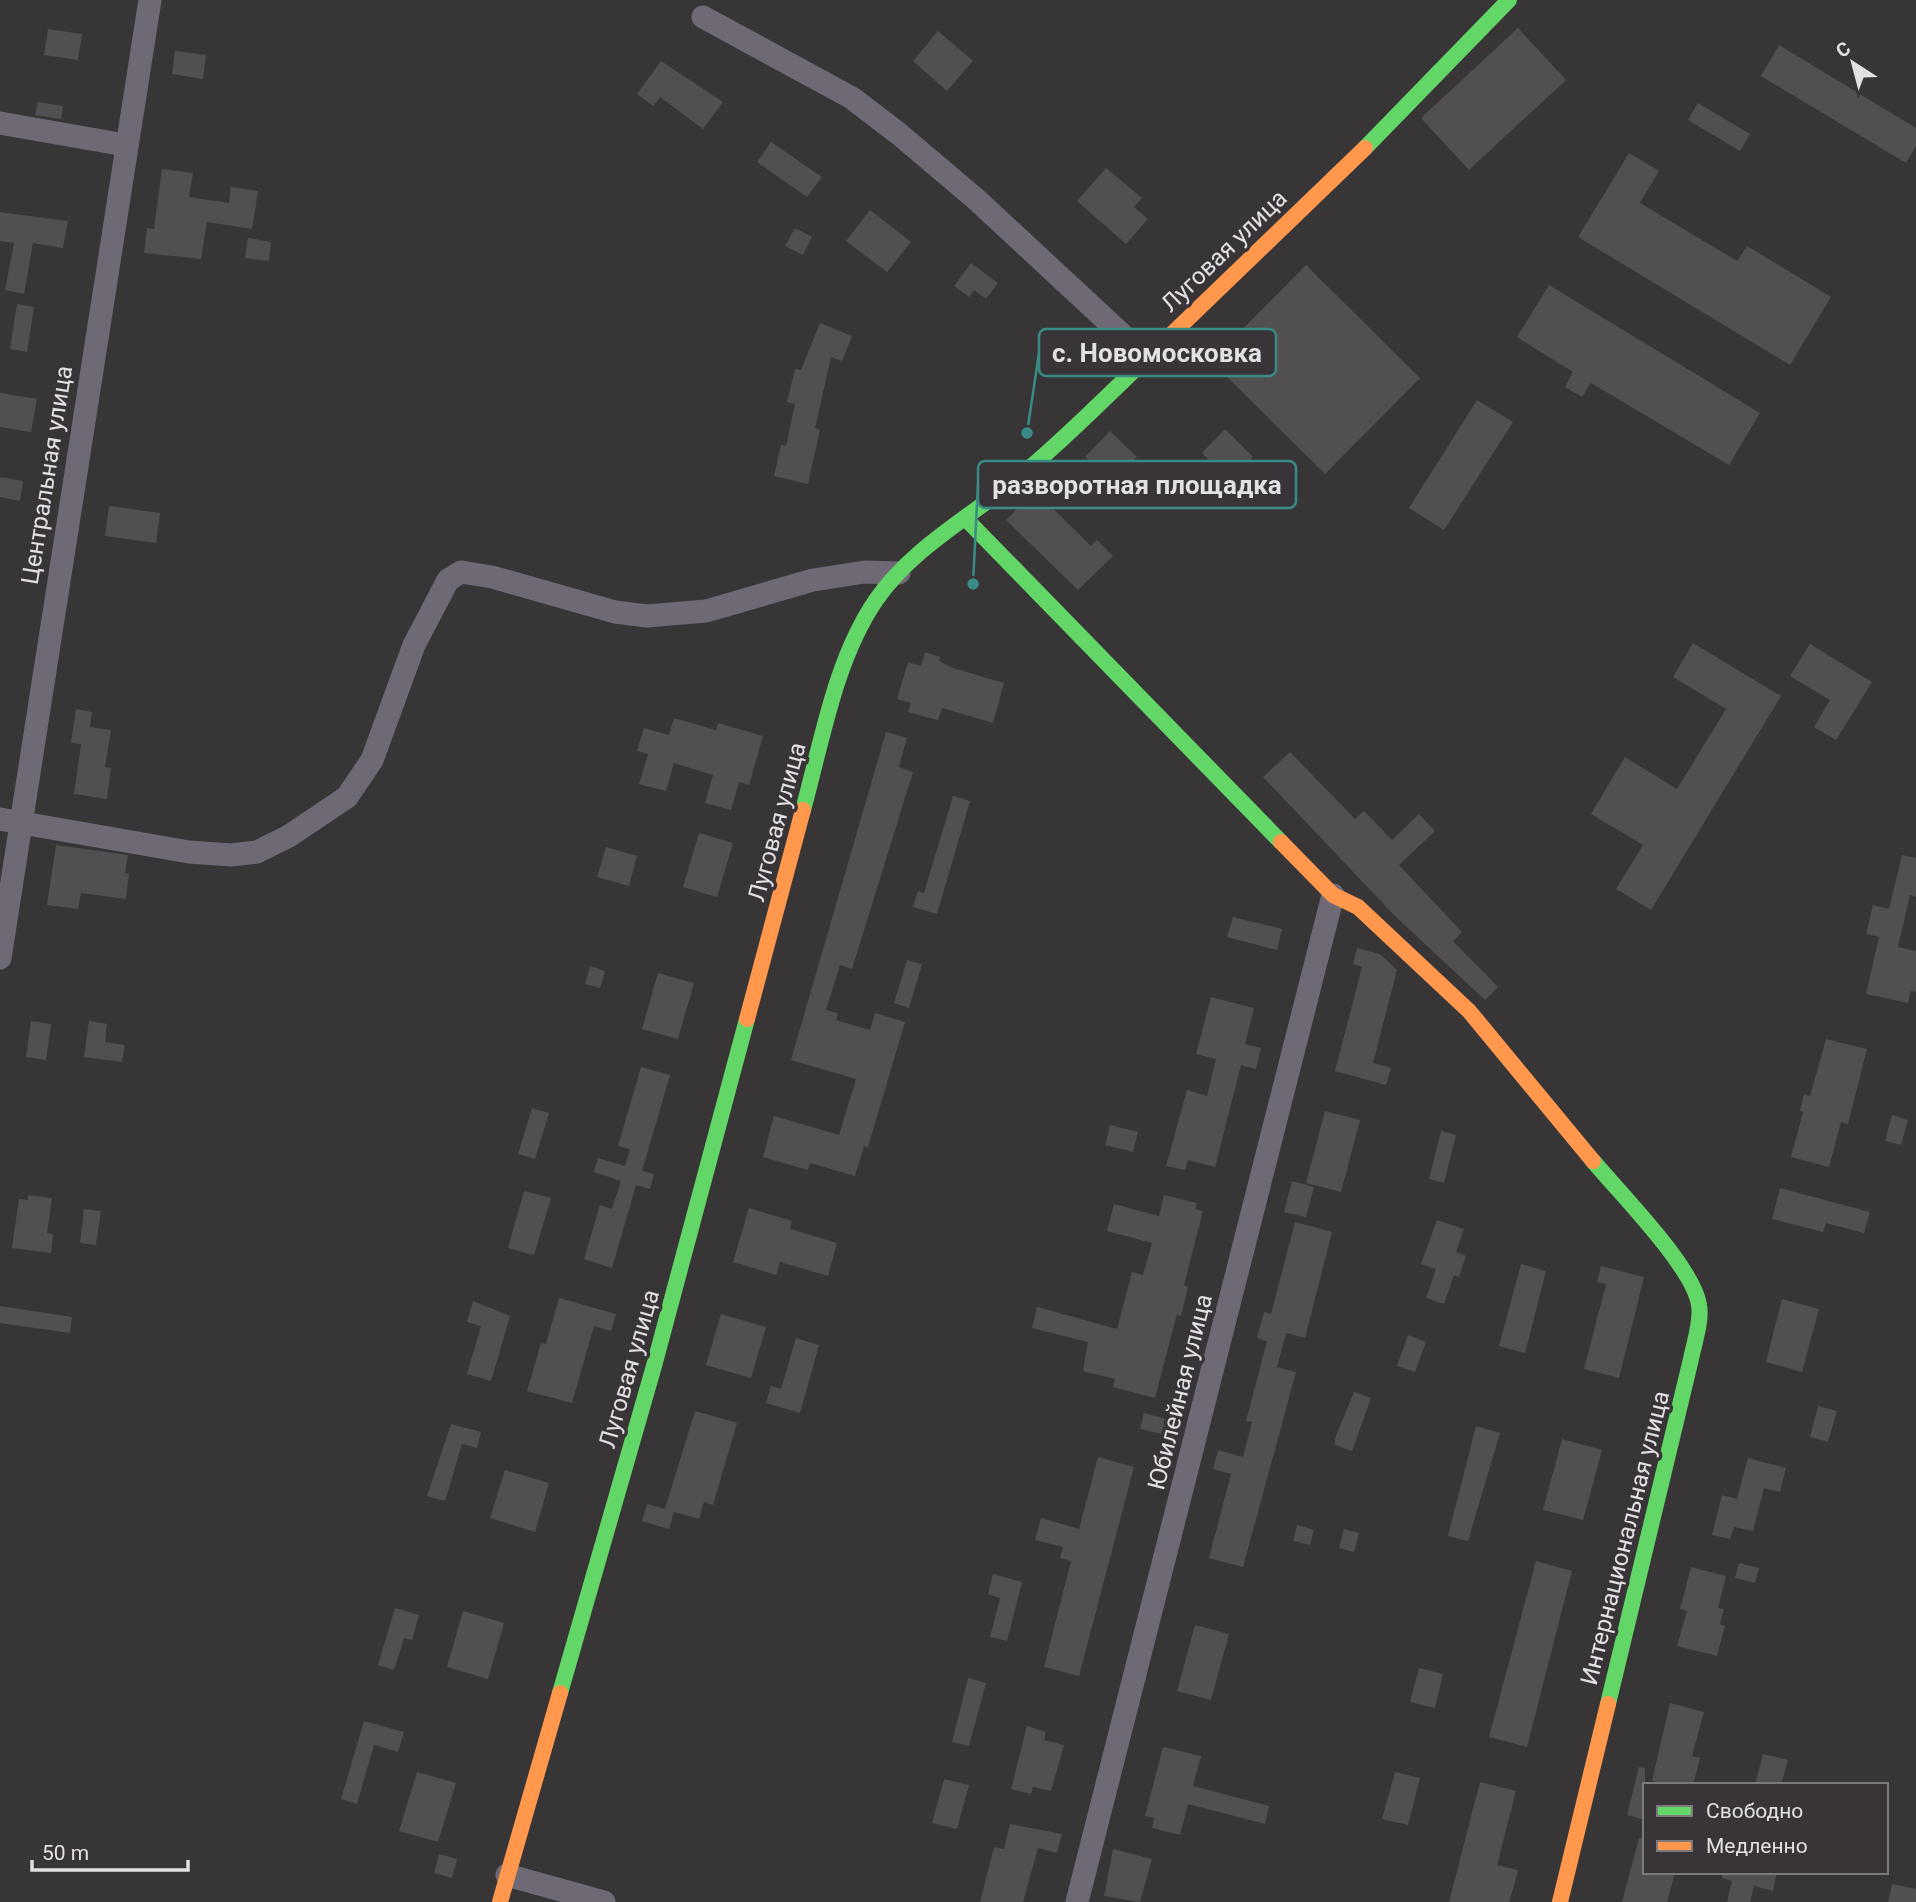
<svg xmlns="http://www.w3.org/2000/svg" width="1916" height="1902" viewBox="0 0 1916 1902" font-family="Roboto,sans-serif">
	<rect width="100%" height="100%" fill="#383537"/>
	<!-- building -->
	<path fill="#524f50" d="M1518,28L1566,80L1469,170L1421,118Z
		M48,29L82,34L78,60L44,55Z
		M938,31L973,61L947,91L913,61Z
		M1779,45L1916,128V146L1906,163L1761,76Z
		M175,51L206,55L203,79L172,74Z
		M661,61L723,102L703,129L660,97L653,106L637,94Z
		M38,102L63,106L61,119L35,115Z
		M1698,103L1750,134L1740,151L1688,120Z
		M771,142L822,177L807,197L757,162Z
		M1629,153L1659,171L1640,203L1737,261L1747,246L1831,297L1790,365L1578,237Z
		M1106,168L1142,198L1134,207L1148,219L1126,244L1077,201Z
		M162,169L193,173L189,197L229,203L231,187L258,191L252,229L207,222L201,259L144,253L147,228L154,229Z
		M870,210L911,242L887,272L846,241Z
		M0,212L68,221L63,248L33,243L24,294L5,290L14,243L0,241Z
		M795,228L812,237L803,255L785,246Z
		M248,238L271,242L269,261L245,258Z
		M971,263L998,283L986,299L974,290L969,297L954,286Z
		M1306,265L1420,378L1325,474L1211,361Z
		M1549,285L1760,413L1729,465L1591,383L1582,397L1565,387L1573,372L1517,337Z
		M17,304L34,307L27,352L10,349Z
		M820,323L852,336L842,361L831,357L815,428L820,430L808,484L774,476L781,445L786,446L795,404L787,402L795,369L801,370Z
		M0,393L37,399L31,432L0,427Z
		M1477,400L1513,422L1444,530L1409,508Z
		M1225,429L1253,457L1230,481L1202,453Z
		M1110,431L1137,457L1111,483L1085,457Z
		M0,477L23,481L20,501L0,497Z
		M1035,491L1091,546L1097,540L1113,556L1078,590L1006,520Z
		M109,506L160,513L156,543L105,536Z
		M1693,643L1781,696L1651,910L1616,889L1643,845L1591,814L1625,757L1677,789L1726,709L1673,677Z
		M1810,644L1872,682L1836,740L1814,727L1830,700L1790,676Z
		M925,652L940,657L939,661L953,668L1004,683L993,723L942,708L938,720L908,712L911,703L897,699L908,662L921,666Z
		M76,709L92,712L90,727L111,730L105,767L111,768L107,799L74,794L81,744L71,743Z
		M674,718L716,730L718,723L763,736L749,785L739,782L731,810L705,803L713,775L674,763L666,791L639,784L648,754L637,751L644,728L669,735Z
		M886,732L907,738L899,767L913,772L852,969L840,965L826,1010L838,1013L836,1020L870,1030L875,1013L905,1022L868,1147L864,1146L855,1176L810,1163L808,1170L763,1157L774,1116L839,1135L856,1079L791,1060Z
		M1290,752L1355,819L1364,811L1392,840L1419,814L1435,831L1399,865L1462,932L1453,941L1498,987L1485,1000L1395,916L1263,777Z
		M953,796L970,801L937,914L913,907L918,891L924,893Z
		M699,833L733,843L717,897L683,887Z
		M56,845L128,855L125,873L129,874L126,899L81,893L78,909L47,905Z
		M606,847L637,856L629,886L597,877Z
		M1902,855L1916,858V897L1910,895L1898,947L1916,951V992L1911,991L1908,1003L1866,994L1879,937L1866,934L1873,905L1889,909Z
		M1233,917L1282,929L1277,950L1227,937Z
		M1357,948L1380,954L1397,970L1373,1063L1391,1068L1386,1085L1335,1071L1362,967L1353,964Z
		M907,960L922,964L909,1008L894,1003Z
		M590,966L605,971L600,988L585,984Z
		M658,973L694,983L678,1039L642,1029Z
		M1211,997L1254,1008L1245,1044L1261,1048L1256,1069L1241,1065L1215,1167L1188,1160L1185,1170L1166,1166L1187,1090L1207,1096L1216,1059L1196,1054Z
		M31,1021L51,1024L46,1060L26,1057Z
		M89,1021L107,1024L105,1042L125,1045L122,1062L84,1057Z
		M1826,1039L1867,1049L1848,1124L1841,1122L1829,1167L1791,1157L1803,1112L1800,1111L1804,1094L1810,1096Z
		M641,1067L670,1075L642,1171L654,1174L650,1189L636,1185L612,1268L584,1259L600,1205L612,1209L621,1181L594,1172L598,1158L625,1166L630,1149L618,1146Z
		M532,1108L549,1113L535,1159L518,1154Z
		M1325,1111L1360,1120L1341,1192L1306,1183Z
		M1892,1115L1908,1120L1901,1145L1885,1141Z
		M1110,1125L1138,1132L1133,1152L1105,1145Z
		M1441,1131L1456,1135L1444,1183L1429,1179Z
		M1292,1181L1314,1187L1306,1217L1284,1212Z
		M1780,1188L1870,1212L1864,1233L1826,1223L1823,1232L1772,1219Z
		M524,1191L551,1198L534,1255L508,1248Z
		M28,1195L52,1198L47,1233L53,1234L51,1253L12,1248L19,1199L28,1200Z
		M1164,1195L1197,1203L1195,1209L1203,1211L1184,1285L1188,1287L1181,1316L1177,1314L1155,1398L1113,1387L1115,1379L1083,1371L1088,1342L1032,1328L1037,1307L1117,1329L1132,1272L1143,1275L1152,1243L1107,1231L1114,1204L1159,1216Z
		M749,1208L792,1221L790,1229L837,1243L828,1276L780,1262L776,1275L733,1262Z
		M84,1209L101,1211L96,1245L80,1243Z
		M1437,1220L1464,1229L1456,1252L1466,1256L1459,1277L1454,1275L1444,1304L1426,1298L1436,1269L1421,1264Z
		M1295,1222L1332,1232L1305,1338L1286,1333L1277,1367L1296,1372L1243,1567L1209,1558L1231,1474L1213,1469L1218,1450L1243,1457L1252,1422L1246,1421L1267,1341L1257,1338L1264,1312L1271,1314Z
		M1521,1264L1546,1271L1525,1353L1499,1346Z
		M1601,1266L1644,1277L1619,1378L1584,1369L1606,1284L1597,1282Z
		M559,1298L616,1314L611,1331L594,1326L572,1403L527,1391L541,1343L546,1344Z
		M1782,1299L1819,1309L1802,1372L1766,1362Z
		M473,1301L510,1316L491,1381L467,1374L481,1326L467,1322Z
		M0,1306L72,1317L70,1333L0,1323Z
		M721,1314L766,1327L751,1378L706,1365Z
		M1408,1335L1426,1342L1415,1372L1397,1366Z
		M796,1338L819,1345L800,1413L766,1403L771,1386L781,1389Z
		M1354,1392L1371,1398L1352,1451L1335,1445V1438Z
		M1818,1406L1837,1411L1828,1442L1810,1437Z
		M695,1411L737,1423L713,1505L704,1502L699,1519L674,1512L669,1529L642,1521L647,1504L665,1509Z
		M1144,1413L1170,1420L1166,1435L1140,1429Z
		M451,1424L481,1432L477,1448L462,1444L445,1501L427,1496Z
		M1476,1426L1500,1433L1468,1541L1448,1536Z
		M1562,1439L1602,1450L1583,1520L1543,1510Z
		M1098,1457L1134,1467L1079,1676L1044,1667L1071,1561L1060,1558L1063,1547L1035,1540L1041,1518L1079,1529Z
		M1748,1458L1786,1468L1780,1492L1764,1488L1753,1531L1734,1527L1730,1539L1712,1535L1722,1495L1737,1499Z
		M505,1470L549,1483L535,1532L490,1518Z
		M1297,1525L1314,1530L1310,1545L1293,1541Z
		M1344,1529L1359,1533L1354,1552L1339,1548Z
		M1536,1561L1572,1571L1527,1747L1489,1737Z
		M1739,1563L1759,1568L1755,1583L1735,1578Z
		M1691,1567L1726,1576L1718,1608L1724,1609L1720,1624L1725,1626L1717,1656L1677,1646L1687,1611L1680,1609Z
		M993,1574L1022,1582L1007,1641L990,1637L1000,1598L988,1594Z
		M395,1608L419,1615L412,1640L404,1638L394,1670L378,1665Z
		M463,1611L504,1623L488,1679L447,1667Z
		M1195,1625L1229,1634L1211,1700L1177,1691Z
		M1419,1668L1443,1674L1435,1708L1410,1702Z
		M968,1678L986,1683L969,1746L952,1742Z
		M1670,1703L1704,1712L1692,1756L1700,1758L1693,1785H1669L1652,1781Z
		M364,1721L404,1732L398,1752L374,1745L357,1804L341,1799Z
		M1027,1726L1046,1732L1044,1740L1064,1745L1051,1791L1033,1787L1031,1794L1011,1789Z
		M1163,1747L1201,1756L1193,1786L1269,1806L1265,1824L1188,1804L1180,1835L1152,1828L1154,1818L1145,1816Z
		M1763,1754L1788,1760L1781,1785H1755Z
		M1639,1767L1645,1768V1820L1627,1815Z
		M417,1772L456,1783L438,1842L399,1831Z
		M1395,1772L1420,1778L1408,1825L1382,1819Z
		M944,1779L969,1785L957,1829L932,1823Z
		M1480,1782L1516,1791L1497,1865L1518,1870L1514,1886L1509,1902H1449Z
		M1010,1824L1062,1834L1057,1853L1038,1848L1023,1902H980L994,1847L1004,1849Z
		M1639,1838L1645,1839V1872H1675L1667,1902H1622Z
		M1113,1849L1152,1859L1140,1902L1104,1896Z
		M439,1854L457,1859L452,1878L434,1873Z
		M1723,1872H1777L1773,1891L1754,1886L1750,1902H1727L1732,1881L1722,1878Z
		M1892,1884L1916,1889V1902H1888Z"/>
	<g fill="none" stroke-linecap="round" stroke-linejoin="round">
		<!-- street -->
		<path stroke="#6f6976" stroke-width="23" d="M703,17L852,98L899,134L977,200L1146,357
			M0,123L125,145
			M0,819L189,852L231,855L257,852L289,836L347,797L372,760L414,645L448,580L461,572L492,577L615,612L647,616L706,611L813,580L865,572L899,573
			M0,958L150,0
			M507,1875L604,1902
			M1077,1902L1333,895"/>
		<!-- fast -->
		<path stroke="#63d668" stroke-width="16" d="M1365,148L1509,0
			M965,518L1281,842
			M803,810C822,741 835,660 876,600C913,546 976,514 1025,472C1067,437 1105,398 1145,360
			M1593,1161C1620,1193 1694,1268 1699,1305C1702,1321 1694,1343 1691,1359L1608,1704
			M560,1693L654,1366L747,1019"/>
		<!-- slow -->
		<path stroke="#ff974d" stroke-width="16" d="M1145,360L1365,148
			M1281,842L1333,895L1358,907L1469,1011L1593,1161
			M747,1019L803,810
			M500,1902L560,1693
			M1560,1902L1608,1704"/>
	</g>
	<g text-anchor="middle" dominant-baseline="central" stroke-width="7" stroke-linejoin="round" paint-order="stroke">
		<!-- street labels -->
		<g font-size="24" fill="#e3e0e3" stroke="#393438">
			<text transform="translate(1224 251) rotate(-44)">Луговая улица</text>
			<text transform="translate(47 475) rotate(-81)">Центральная улица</text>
			<text transform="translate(777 822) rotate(-75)">Луговая улица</text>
			<text transform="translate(629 1369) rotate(-74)">Луговая улица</text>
			<text transform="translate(1180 1392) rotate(-76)">Юбилейная улица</text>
			<text transform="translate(1625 1538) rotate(-76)">Интернациональная улица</text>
		</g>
	</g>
	<!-- callouts -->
	<path fill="none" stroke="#398b85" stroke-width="2.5" d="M1027 433L1039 353M973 584L978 484"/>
	<g fill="#398b85" stroke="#393438" stroke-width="2.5">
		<circle cx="1027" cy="433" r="7"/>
		<circle cx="973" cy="584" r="7"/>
	</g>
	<g fill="#393438" stroke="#398b85" stroke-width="2.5">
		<rect x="1039" y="329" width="237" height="47" rx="7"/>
		<rect x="978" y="461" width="318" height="47" rx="7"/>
	</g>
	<g font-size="26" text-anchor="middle" font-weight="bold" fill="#e3e0e3">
		<text x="1157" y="362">с. Новомосковка</text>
		<text x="1137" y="494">разворотная площадка</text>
	</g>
	<!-- legend -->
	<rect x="1643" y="1783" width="245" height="91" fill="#393438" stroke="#7d797c" stroke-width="2"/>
	<rect x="1657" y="1806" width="35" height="10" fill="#63d668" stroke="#7d797c" stroke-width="2"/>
	<text x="1706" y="1818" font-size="21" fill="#e3e0e3">Свободно</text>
	<rect x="1657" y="1841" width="35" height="10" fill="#ff974d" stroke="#7d797c" stroke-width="2"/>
	<text x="1706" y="1853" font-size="21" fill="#e3e0e3">Медленно</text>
	<!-- north arrow -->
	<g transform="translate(1853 63) rotate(324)" stroke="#393438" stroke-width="5" paint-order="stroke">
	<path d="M0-5L12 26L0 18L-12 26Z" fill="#e3e0e3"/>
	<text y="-10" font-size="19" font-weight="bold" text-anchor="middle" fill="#e3e0e3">С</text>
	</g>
	<!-- scale -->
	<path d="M32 1860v10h156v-10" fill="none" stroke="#e3e0e3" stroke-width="3.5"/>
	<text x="42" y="1860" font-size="21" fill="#e3e0e3" stroke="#393438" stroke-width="5" paint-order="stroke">50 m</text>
</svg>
